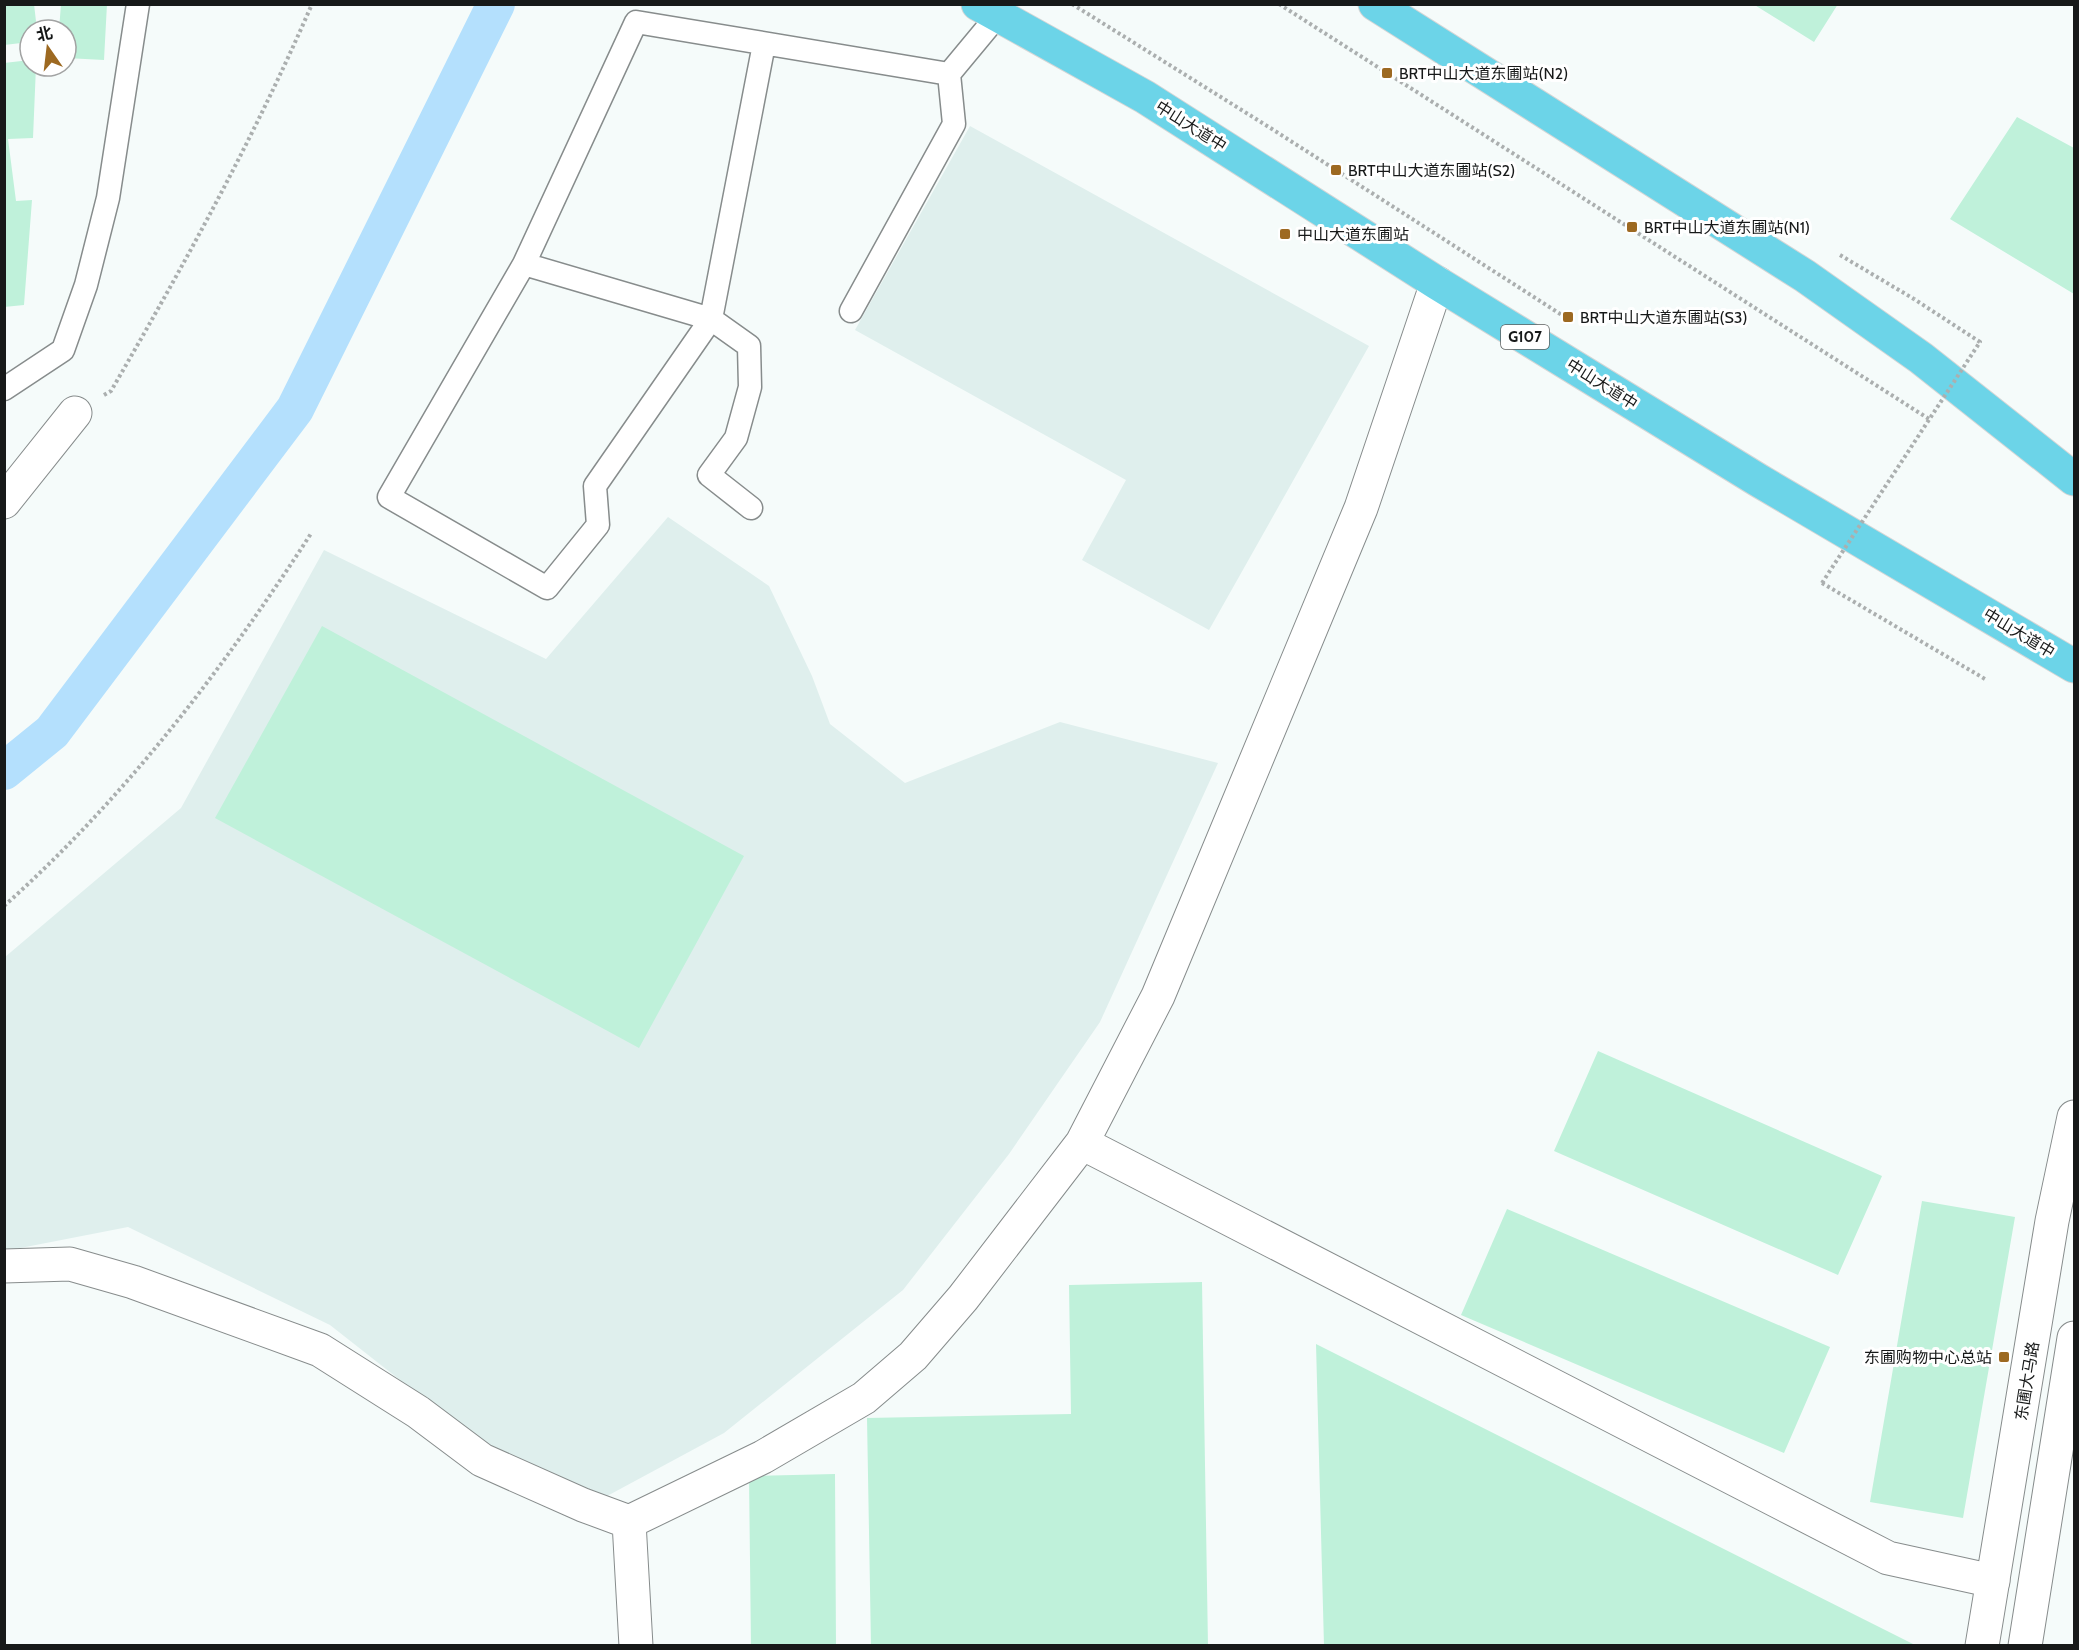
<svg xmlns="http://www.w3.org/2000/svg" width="2079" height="1650" viewBox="0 0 2079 1650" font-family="Cabin,'Noto Sans SC',sans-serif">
	<rect width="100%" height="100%" fill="#f5fbfa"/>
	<!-- built -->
	<path fill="#dfefed" d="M970,126L1369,346L1209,630L1082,560L1126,480L855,330Z
		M668,517L769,586L812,676L830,724L905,783L1060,722L1218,763L1100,1022L1009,1154L903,1290L724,1433L596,1502L522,1476L330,1325L128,1227L5,1251V957L181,808L324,550L546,659Z"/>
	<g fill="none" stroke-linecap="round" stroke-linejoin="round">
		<!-- canal -->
		<path stroke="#b4e0fd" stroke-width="38" d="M4,771L52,732L295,409L496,4"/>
	</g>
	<!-- building -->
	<path fill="#bff1da" d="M4,4H34L37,30H30V42L4,45Z
		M61,4H107L104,60L66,58V30H59Z
		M1753,4H1838L1814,42Z
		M30,60V66H36L33,138L8,139L16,201L32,200L24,305L4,307V63Z
		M2017,117L2074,148V294L1950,219Z
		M322,626L744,856L639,1048L215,818Z
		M1598,1051L1882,1176L1838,1275L1554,1151Z
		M1922,1201L2015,1217L1963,1518L1870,1502Z
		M1507,1209L1830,1347L1784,1453L1461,1315Z
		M1202,1282L1208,1646H871L867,1418L1071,1414L1069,1285Z
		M1316,1344L1917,1646H1324Z
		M835,1474L836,1646H751L749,1476Z"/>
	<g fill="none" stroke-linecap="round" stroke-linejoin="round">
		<defs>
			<path id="service" d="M764,44L711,319L595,486L598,525L547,588L389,497L524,264L636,22L949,74L998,15
				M524,264L711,319L749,346L750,387L736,438L709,475L751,508
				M851,311L954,124L949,74
				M4,389L63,350L86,285L108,198L138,4"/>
			<path id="minor" d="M4,502L75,413
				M1082,1143L1888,1558L1993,1581
				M4,1266L70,1264L133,1282L320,1350L418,1412L482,1460L583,1505L629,1522L763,1457L864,1398L913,1356L963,1298L1082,1143L1158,996L1361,508L1437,283
				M629,1522L636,1646"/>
			<path id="tertiary" d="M1982,1646L2052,1221L2074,1117
				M2025,1646L2074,1338"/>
			<path id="trunk" d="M978,4L1145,97L1437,283L1758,480L2074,666
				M1375,4L1805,276L1921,358L2074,479"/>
		</defs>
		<!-- service casing -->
		<use href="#service" stroke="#878c8c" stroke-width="25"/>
		<!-- minor casing -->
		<use href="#minor" stroke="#878c8c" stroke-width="35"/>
		<!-- tertiary casing -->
		<use href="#tertiary" stroke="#878c8c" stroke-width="35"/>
		<!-- trunk casing -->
		<use href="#trunk" stroke="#d5d6d6" stroke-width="35"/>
		<!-- path -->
		<path stroke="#abafaf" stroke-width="4" stroke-dasharray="3 3" stroke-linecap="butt" d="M1072,4L1272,129L1565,317
			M1279,4L1929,419
			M1840,255L1914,299
			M104,395L111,391C184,265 254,138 312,4
			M1822,583L1985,679
			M4,906C125,798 224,668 312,532"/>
		<!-- service -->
		<use href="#service" stroke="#fff" stroke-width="22"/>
		<!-- minor -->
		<use href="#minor" stroke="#fff" stroke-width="33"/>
		<!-- tertiary -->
		<use href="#tertiary" stroke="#fff" stroke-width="33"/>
		<!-- trunk -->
		<use href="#trunk" stroke="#6cd4e8" stroke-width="33"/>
		<!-- path-bridge -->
		<path stroke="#abafaf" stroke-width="4" stroke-dasharray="3 3" stroke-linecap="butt" d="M1822,583L1980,342L1914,299"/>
	</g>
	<!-- markers -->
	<g fill="#9d6921" stroke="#fff" stroke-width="2">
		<rect x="1381" y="67" width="12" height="12" rx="3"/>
		<rect x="1330" y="164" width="12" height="12" rx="3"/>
		<rect x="1626" y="221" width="12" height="12" rx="3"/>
		<rect x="1279" y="228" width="12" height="12" rx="3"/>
		<rect x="1562" y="311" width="12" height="12" rx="3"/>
		<rect x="1998" y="1351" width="12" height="12" rx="3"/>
	</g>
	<g text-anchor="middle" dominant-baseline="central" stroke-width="6" stroke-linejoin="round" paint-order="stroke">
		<!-- shield labels -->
		<rect fill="#fff" stroke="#5d5e5e" stroke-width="1.5" x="1501" y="325" width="48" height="24" rx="4.5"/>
		<g font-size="15" font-weight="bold" fill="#171919">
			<text x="1525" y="337">G107</text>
		</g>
		<!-- poi labels -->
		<g font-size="16" fill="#171919" stroke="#fff" text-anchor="start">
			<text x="1399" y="73">BRT中山大道东圃站(N2)</text>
			<text x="1348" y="170">BRT中山大道东圃站(S2)</text>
			<text x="1644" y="227">BRT中山大道东圃站(N1)</text>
			<text x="1297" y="234">中山大道东圃站</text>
			<text x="1580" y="317">BRT中山大道东圃站(S3)</text>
			<text x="1992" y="1357" text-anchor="end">东圃购物中心总站</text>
		</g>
		<!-- street labels -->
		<g font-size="16" fill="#171919" stroke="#fff">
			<text transform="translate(1191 126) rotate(32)">中山大道中</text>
			<text transform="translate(1602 384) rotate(32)">中山大道中</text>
			<text transform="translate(2019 633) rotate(31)">中山大道中</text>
			<text transform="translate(2027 1381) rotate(-81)">东圃大马路</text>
		</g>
	</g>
	<!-- border -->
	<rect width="2079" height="1650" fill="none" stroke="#171919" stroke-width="12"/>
	<!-- north arrow -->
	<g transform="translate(48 48) rotate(346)"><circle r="28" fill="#ffffff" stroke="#a2a3a3" stroke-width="1.5"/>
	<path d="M0-4.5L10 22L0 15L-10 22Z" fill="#9d6921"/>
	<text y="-9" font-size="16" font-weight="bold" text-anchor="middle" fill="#171919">北</text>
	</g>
</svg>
